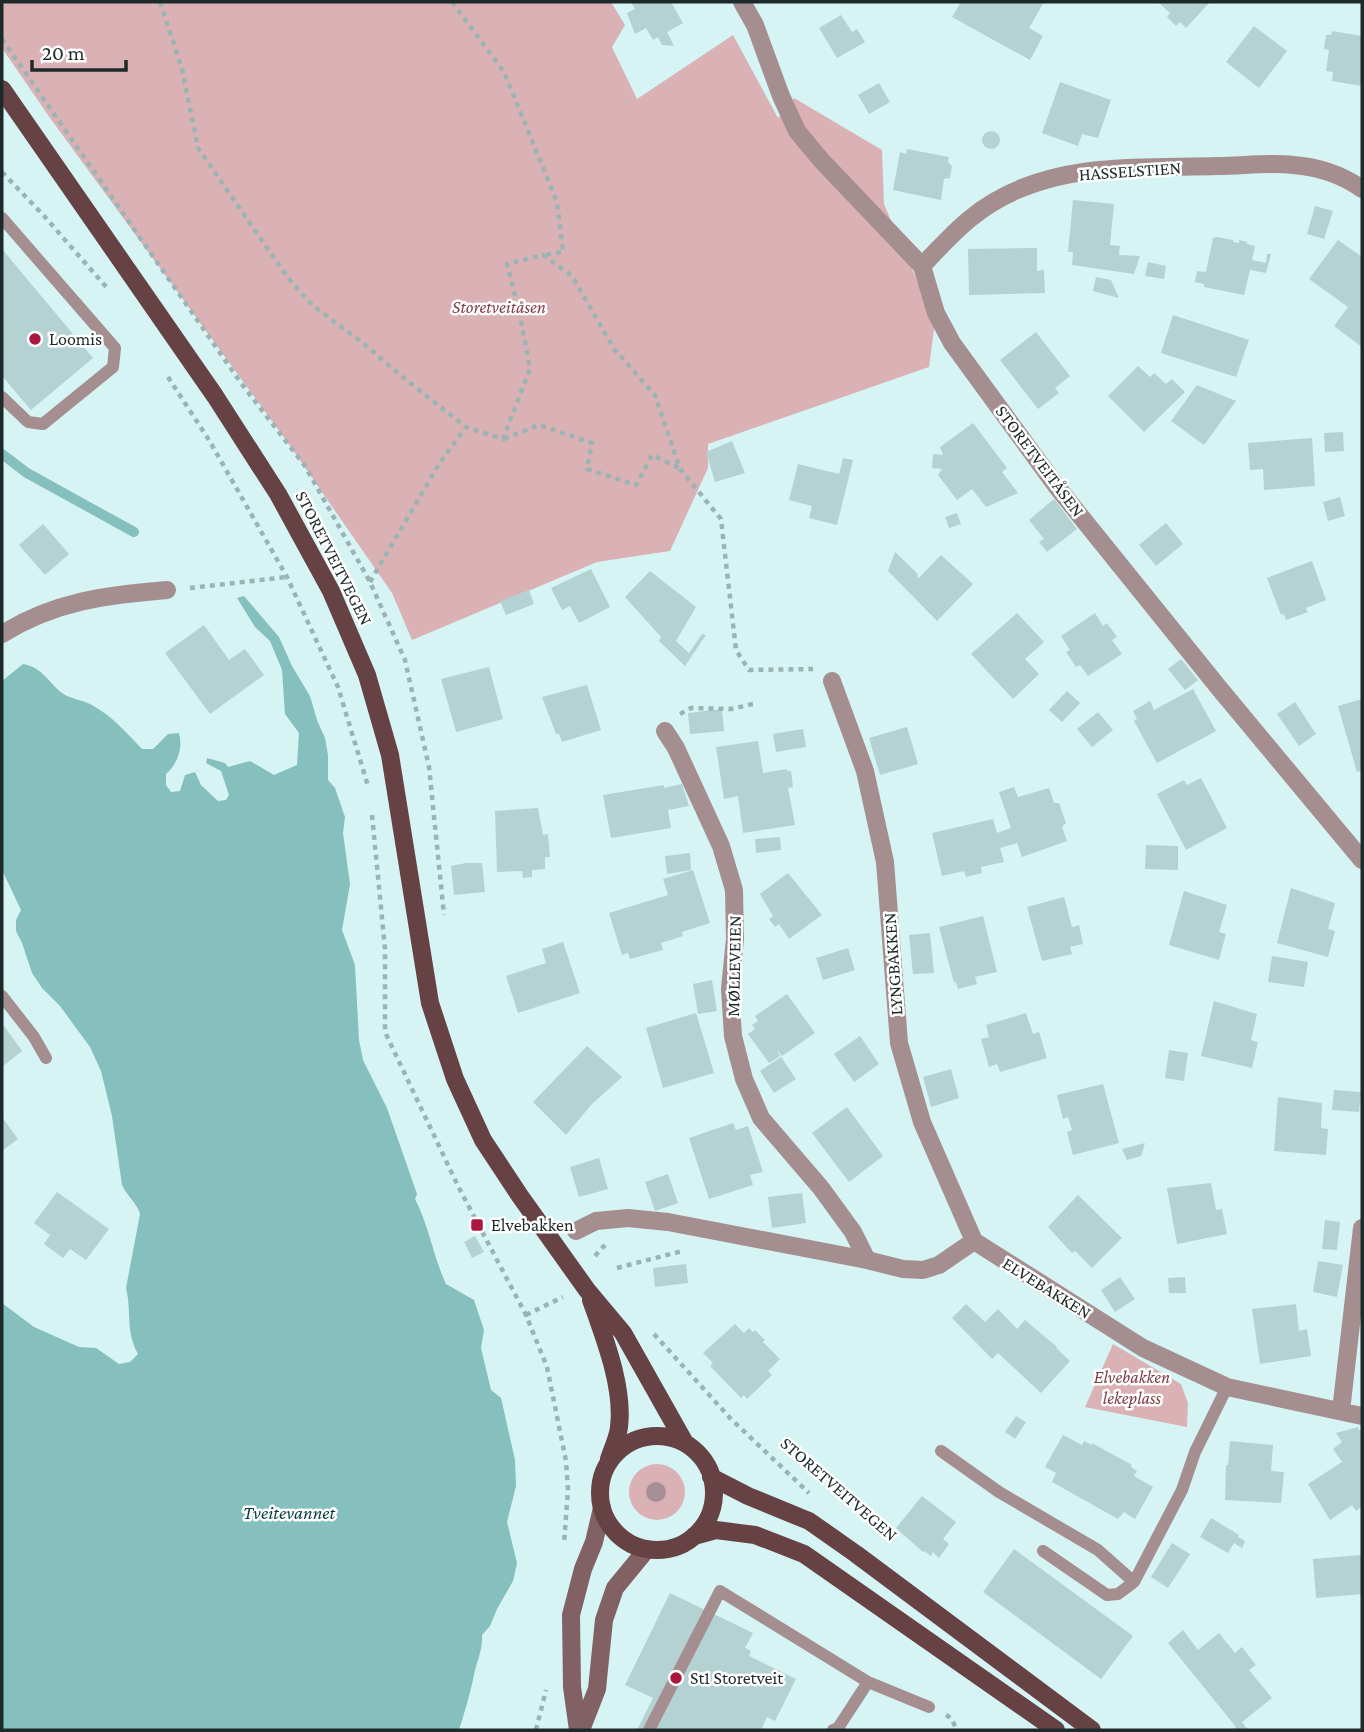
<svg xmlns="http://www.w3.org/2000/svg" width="1364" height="1732" viewBox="0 0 1364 1732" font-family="'Crimson Pro',serif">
	<rect width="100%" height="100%" fill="#d5f4f3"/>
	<!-- green -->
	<path fill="#dab2b5" d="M2,2H611L625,25L612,47L637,99L733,35L778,118L794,98L882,150L884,204L935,322L929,367L708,444V468L670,551L597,562L412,640L392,593L288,443L50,118L2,48Z
		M1113,1344L1181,1384L1188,1403L1187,1427L1085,1407Z
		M629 1492a28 28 0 1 1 56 0a28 28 0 1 1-56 0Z"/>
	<!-- water -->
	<path fill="#85c0be" d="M244,596L279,637L292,666L310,696L317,720L325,738L328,755V780L335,788L345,817L343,833L350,884L342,930L355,965L359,1040L363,1060L387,1108L417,1194L415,1199C429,1226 433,1256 446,1284L474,1300L484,1330L481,1348L491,1390L501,1398L515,1460L516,1486L507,1522L517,1563L513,1581L497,1609L490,1626L482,1635C483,1650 477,1660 474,1675C470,1694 465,1711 459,1730H2V1303L34,1327L79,1347L96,1348L119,1364L130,1362L138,1354C125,1330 132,1312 126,1288L140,1214C137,1203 127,1196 122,1185L112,1116L101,1071L90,1047L60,1006L42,988L32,973L22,943L16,931V920L21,910L2,870V681L23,664C42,667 48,682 62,693C70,699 83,700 92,705C112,716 127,733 142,749H153L168,734L179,733C183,749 178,763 166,774V785L171,792L180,791L185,775L195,772L201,785L218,801L226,800L229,795L221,771L206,763L207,758L225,763L228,767L250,761L274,775L297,765L299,733L285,714L282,670L270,641L255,627L237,598Z"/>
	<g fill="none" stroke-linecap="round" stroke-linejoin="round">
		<!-- stream -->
		<path stroke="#85c0be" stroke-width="10" d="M2,454L27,473L134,532"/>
	</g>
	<!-- building -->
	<path fill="#b4d2d1" d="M631,2H671L683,23L667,32L674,46L662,45L658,37L653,40L646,28L635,34L627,13L635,9Z
		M961,2H1044L1029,28L1043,36L1030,60L952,17Z
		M1158,2H1210L1186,28L1180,22L1176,26L1167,17L1170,13Z
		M841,15L852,32L857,29L865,42L837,58L819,28Z
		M1254,26L1287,51L1259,88L1226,62Z
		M1332,31L1362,36V86L1332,81L1333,72L1326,71L1329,50L1324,49L1326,35H1331Z
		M1060,82L1111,100L1098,138L1082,134L1078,146L1042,133Z
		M879,83L890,102L869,114L858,95Z
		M982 140a9 9 0 1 1 18 0a9 9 0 1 1-18 0Z
		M907,149L949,157L948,162L952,166L950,178L944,179L941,200L893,190L900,152L906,154Z
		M1073,200L1114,204L1110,245L1120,246L1119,255L1140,256L1134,274L1072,265L1073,252H1068Z
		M1315,206L1333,211L1324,239L1307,234Z
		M1217,237L1233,240V242L1239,243V240L1247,242V244L1255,246L1252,260L1266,263L1267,254H1271L1266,273L1250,270L1244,295L1204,287V284L1195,282L1197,271L1206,272L1213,238Z
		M1338,240L1362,257V347L1334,326L1348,307L1309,279Z
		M1037,248V271L1044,270L1045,293L969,295L968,249Z
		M2,249L93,358L31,410L2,376Z
		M1148,262L1166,266L1164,279L1145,276Z
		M1096,277L1111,280L1119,298L1093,291Z
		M1173,315L1249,340L1236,377L1161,353Z
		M1036,332L1070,376L1055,388L1059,393L1038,409L1000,360Z
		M1138,366L1150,377L1154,373L1166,384L1172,379L1185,392L1144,432L1108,396Z
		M1197,385L1236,401L1204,445L1171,421Z
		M973,423L1007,468L1002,472L1018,493L986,507L972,489L957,500L938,475L942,469L932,468L933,454L943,455L940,447Z
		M1343,432L1344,451L1325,452L1324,433Z
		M1312,438L1315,486L1264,490L1263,469L1250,470L1248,443Z
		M732,441L745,473L715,482L706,452Z
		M843,458L853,460L837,525L809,518L812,506L789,500L798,464L839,474Z
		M1340,497L1345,516L1328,521L1323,502Z
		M1054,499L1077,529L1047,552L1039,542L1044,539L1029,520Z
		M957,513L961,524L949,528L945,517Z
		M1166,523L1183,544L1156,566L1139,545Z
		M43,524L69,554L45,575L19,545Z
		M895,552L918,574L917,576L919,578L941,555L973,584L937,621L888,571Z
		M1312,561L1326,600L1306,608L1308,612L1286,620L1284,614L1281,615L1267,578Z
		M591,569L610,607L579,623L570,606L562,610L551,588Z
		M650,571L696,607L676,641L689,653L702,634L706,635L685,666L659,641L661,637L625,597Z
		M529,590L534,604L506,615L500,601Z
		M1017,613L1044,642L1025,659L1039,674L1013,699L971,654Z
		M1095,613L1103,626L1107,623L1117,637L1112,640L1122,654L1088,676L1080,665L1076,667L1066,652L1070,650L1061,636Z
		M204,625L229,660L245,649L264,675L210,714L165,653Z
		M1181,659L1198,680L1185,690L1168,669Z
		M489,667L503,719L456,732L441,679Z
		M587,685L601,730L562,742L559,734H556L542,697Z
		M1193,689L1216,731L1157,763L1134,721L1137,719L1133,711L1150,701L1154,710Z
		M1067,691L1080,703L1062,722L1049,710Z
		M1362,699V770L1357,772L1338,706Z
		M1295,702L1316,734L1299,746L1277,714Z
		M722,709L724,731L690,734L688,713Z
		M1098,712L1113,730L1092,747L1077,729Z
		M907,727L918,764L880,775L869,738Z
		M803,729L806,747L776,752L773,734Z
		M758,741L763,773L787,769V771H791L793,787L788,788L795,825L743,833L738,796L724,799L716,747Z
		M1201,778L1227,828L1186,850L1157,794L1184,780L1187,785Z
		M682,784L689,806L668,810L671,828L611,838L603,795L664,785V788Z
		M1014,787L1018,797L1049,788L1054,803H1059L1066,823L1062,827L1067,841L1022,857L1017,843L1000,848L1004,862L981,867L982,873L966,877L964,871L942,876L932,833L993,819L997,833L1011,828L999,792Z
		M538,808L543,835L548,834L550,857H545V869L532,870V877L523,878L522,871L497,872L495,811Z
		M780,837L781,850L756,853L755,839Z
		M1146,845L1178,846V870L1145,869Z
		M690,853L691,870L667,874L665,856Z
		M466,863H482L485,892L454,895L451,866Z
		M693,870L710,923L682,932L683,936L661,943L663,950L630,959L628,953L622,955L609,913L668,895L663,879Z
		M788,873L822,915L789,939L779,924L775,927L769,919L773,916L760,894Z
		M1291,888L1335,903L1328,929L1335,931L1328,957L1277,943Z
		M1184,891L1227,905L1219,932L1226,934L1219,960L1169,945Z
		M1064,897L1072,927L1079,925L1083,944L1070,947L1072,954L1042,961L1027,907Z
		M983,916L997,972L975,977L977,984L958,989L956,982L954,983L939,927Z
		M930,933L934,973L913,974L909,935Z
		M563,942L580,993L518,1013L506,976L546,963L542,949Z
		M848,948L855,970L823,980L816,958Z
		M1272,956L1308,962L1304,987L1268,982Z
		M712,980L717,1011L698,1014L693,984Z
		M787,994L815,1033L782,1056L777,1050L780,1056L769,1063L748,1034L755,1029L752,1025L758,1021L755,1016Z
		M1214,1001L1257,1014L1251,1040L1258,1042L1252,1068L1201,1056Z
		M696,1013L714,1073L663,1088L646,1028Z
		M1026,1013L1033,1034L1039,1032L1047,1058L1000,1072L997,1064L989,1067L981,1039L989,1037L986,1025Z
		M2,1023L22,1051L2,1067Z
		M860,1036L879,1064L854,1082L834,1054Z
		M587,1046L622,1077L592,1104L566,1135L533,1102Z
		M1169,1050L1188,1053L1184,1081L1165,1078Z
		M781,1057L796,1079L774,1093L760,1071Z
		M951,1069L959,1098L931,1107L923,1077Z
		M1103,1084L1119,1143L1073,1155L1067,1132L1072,1130L1068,1117L1063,1119L1057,1095Z
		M1334,1090L1361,1092L1359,1112L1332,1110Z
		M1278,1097L1322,1103L1321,1128L1328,1129L1326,1155L1274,1151Z
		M847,1107L883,1156L849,1182L812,1133Z
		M2,1117L18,1139L2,1151Z
		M733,1123L736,1130L748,1126L763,1172L750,1175L753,1185L709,1199L689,1138Z
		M1145,1143L1141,1156L1127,1160L1122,1149Z
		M599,1158L608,1189L579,1197L570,1167Z
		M668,1174L678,1203L655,1211L645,1182Z
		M1211,1183L1216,1210L1222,1209L1227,1234L1177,1244L1167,1188Z
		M57,1192L109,1229L86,1260L70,1249L63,1258L44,1244L50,1235L34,1223Z
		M802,1193L806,1223L772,1228L768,1197Z
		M1078,1195L1122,1238L1092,1268L1075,1251L1072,1253L1048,1227Z
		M1325,1220L1340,1222L1337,1250L1322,1249Z
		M475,1236L484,1252L472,1258L464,1242Z
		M1318,1261L1343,1265L1337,1297L1313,1292Z
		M686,1264L688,1283L655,1287L653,1268Z
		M1120,1277L1135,1299L1115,1312L1101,1290Z
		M1185,1277L1186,1293H1169L1168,1278Z
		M966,1304L985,1322L998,1309L1017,1329L1025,1320L1057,1347L1056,1348L1070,1361L1041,1393L998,1353L992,1359L952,1318Z
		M1296,1304L1299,1331L1307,1329L1311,1356L1260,1364L1252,1309Z
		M735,1324L744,1333L749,1328L753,1332L755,1330L765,1340L763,1342L780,1359L768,1371L772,1375L747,1399L744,1395L741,1398L710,1366L713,1363L703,1353Z
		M1016,1416L1026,1422L1015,1439L1005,1432Z
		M1358,1427L1360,1431L1362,1429V1506L1356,1511L1352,1505L1330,1520L1308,1484L1342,1462L1333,1449L1342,1442L1336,1433Z
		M1063,1435L1082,1445L1084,1441L1092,1445V1443L1132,1465L1131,1467L1137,1471L1134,1476L1153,1487L1135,1519L1124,1512L1118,1519L1052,1482L1056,1473L1045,1467Z
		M1230,1441L1273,1445L1271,1471L1284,1472L1281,1503L1225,1500L1226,1465H1228Z
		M922,1496L956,1522L943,1539L949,1544L939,1558L933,1552L931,1556L924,1551L923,1552L896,1528Z
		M1211,1518L1239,1535L1238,1537L1245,1541L1242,1548L1234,1543L1228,1553L1200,1537Z
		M1172,1543L1190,1554L1168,1588L1151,1577Z
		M1014,1549L1133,1636L1101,1679L983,1592Z
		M1362,1555V1594L1316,1598L1313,1559Z
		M670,1593L753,1633L745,1648L751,1651L749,1656L796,1679L775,1721L767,1717L761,1730H637L653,1698L625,1685Z
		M1183,1630L1198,1650L1219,1633L1235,1653L1242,1647L1256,1665L1249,1670L1272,1698L1242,1722L1248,1730H1232L1236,1727L1168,1643Z"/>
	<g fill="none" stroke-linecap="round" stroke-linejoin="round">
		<!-- path -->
		<path stroke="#9bb4b3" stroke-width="4.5" stroke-dasharray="5 5" stroke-linecap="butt" d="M160,2L182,69L198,148L288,278L312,305L364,344L405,379L466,427L503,439L530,369L519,310L507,264L543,255L572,276L614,349L655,395L680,469L721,519L736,650L749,670L813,669
			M452,2L504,72L557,202L563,252L544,255
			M2,39L241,383L305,466L370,582L405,660L429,767L444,915
			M2,172L45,217L108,289
			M168,377L209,440L287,577L338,687L368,786
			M504,439L539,425L592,443L587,469L636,485L652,455L679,468
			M370,582L439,464L466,427
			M190,588L287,577
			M680,714L691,708L731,709L757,703
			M372,815L385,949V1032L458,1186L526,1315L547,1367L566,1461L568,1490L564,1543
			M595,1256L605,1245
			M617,1268L682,1251
			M526,1315L563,1297
			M654,1334L731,1419L809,1493
			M946,1715L951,1718L957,1730
			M536,1730L546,1690"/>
		<!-- service -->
		<path stroke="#a58e90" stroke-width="12" d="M2,218L115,348L113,367L43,424L28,422L2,397
			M2,996L34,1037L46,1058
			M941,1451L999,1492L1098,1550L1134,1582
			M1043,1551L1107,1595L1118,1594L1134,1582L1182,1490L1195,1452L1227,1387
			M868,1682L929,1707
			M649,1730L720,1591L868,1682L838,1728L833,1730"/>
		<!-- minor -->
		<path stroke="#a58e90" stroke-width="18" d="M742,2L755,25L781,96L797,131L821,160L922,266L936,313L952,343L1057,487L1219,688L1362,860
			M922,266C953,233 978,205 1022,188C1083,163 1153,168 1218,166C1242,166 1269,162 1293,165C1319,167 1341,174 1362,189
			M2,634C55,601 107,595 167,590
			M832,681L865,771L885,862L899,1043L922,1122L974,1241
			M665,731L676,748L721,846L734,890L735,939L730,989L733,1036L744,1079L761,1118L821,1188L853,1232L867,1260
			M576,1231L596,1221L628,1218L668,1222L867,1260L903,1269L923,1270L939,1265L974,1241L1143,1348L1227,1387L1362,1416
			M1341,1411L1362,1228"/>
		<!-- secondary -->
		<path stroke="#816164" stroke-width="18" d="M578,1730L572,1687L571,1615L583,1569L594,1542L602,1508
			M581,1730L597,1689L604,1620L615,1588L647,1549"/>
		<!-- primary -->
		<path stroke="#674245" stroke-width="18" d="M2,89L215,396L278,494L331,591L367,675L390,755L430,1003L455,1079L483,1140L520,1196L587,1290L623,1333L685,1443
			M591,1300C604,1337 624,1387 619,1427C618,1438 612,1449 609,1459
			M600 1493a57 57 0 1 1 114 0a57 57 0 1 1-114 0Z
			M711,1477L748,1496L809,1521L856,1554L1092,1730
			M694,1536L716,1530L755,1535L804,1554L1056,1730"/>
	</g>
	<!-- trees -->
	<circle fill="#a68f94" cx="656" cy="1492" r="10"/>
	<!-- markers -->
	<g fill="#ac1740" stroke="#fff" stroke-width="2.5">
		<circle cx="35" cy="339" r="7"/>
		<rect x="470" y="1218" width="14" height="14" rx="3.5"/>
		<circle cx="676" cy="1678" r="7"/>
	</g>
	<g text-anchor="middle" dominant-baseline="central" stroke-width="5" stroke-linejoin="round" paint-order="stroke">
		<!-- street labels -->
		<g font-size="18" fill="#1e2a29" stroke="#fff">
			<text transform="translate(1130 171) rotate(-4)">HASSELSTIEN</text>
			<text transform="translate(1040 461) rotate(53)">STORETVEITÅSEN</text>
			<text transform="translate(334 558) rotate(63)">STORETVEITVEGEN</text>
			<text transform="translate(893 964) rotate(-94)">LYNGBAKKEN</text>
			<text transform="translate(734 966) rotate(-89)">MØLLEVEIEN</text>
			<text transform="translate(1047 1288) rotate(32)">ELVEBAKKEN</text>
			<text transform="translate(839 1489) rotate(41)">STORETVEITVEGEN</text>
		</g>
		<!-- park labels -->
		<g font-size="18" font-style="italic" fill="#7f3d46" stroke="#fff">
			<text x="499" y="307">Storetveitåsen</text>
			<text x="1132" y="1377">Elvebakken<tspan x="1132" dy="21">lekeplass</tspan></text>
		</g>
		<!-- poi labels -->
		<g font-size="18" fill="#1e2a29" stroke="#fff" text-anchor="start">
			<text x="49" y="339">Loomis</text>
			<text x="491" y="1225">Elvebakken</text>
			<text x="690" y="1678">St1 Storetveit</text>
		</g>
		<!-- water labels -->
		<g font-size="19" font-style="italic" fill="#023d3c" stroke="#fff">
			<text x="289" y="1512">Tveitevannet</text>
		</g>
	</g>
	<!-- border -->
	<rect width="1364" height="1732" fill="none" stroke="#1e2a29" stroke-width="7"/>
	<!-- scale -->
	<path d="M32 60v10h94v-10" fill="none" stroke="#1e2a29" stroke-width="3.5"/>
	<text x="42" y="60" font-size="21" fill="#1e2a29" stroke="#ffffff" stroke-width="5" paint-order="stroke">20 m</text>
</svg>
